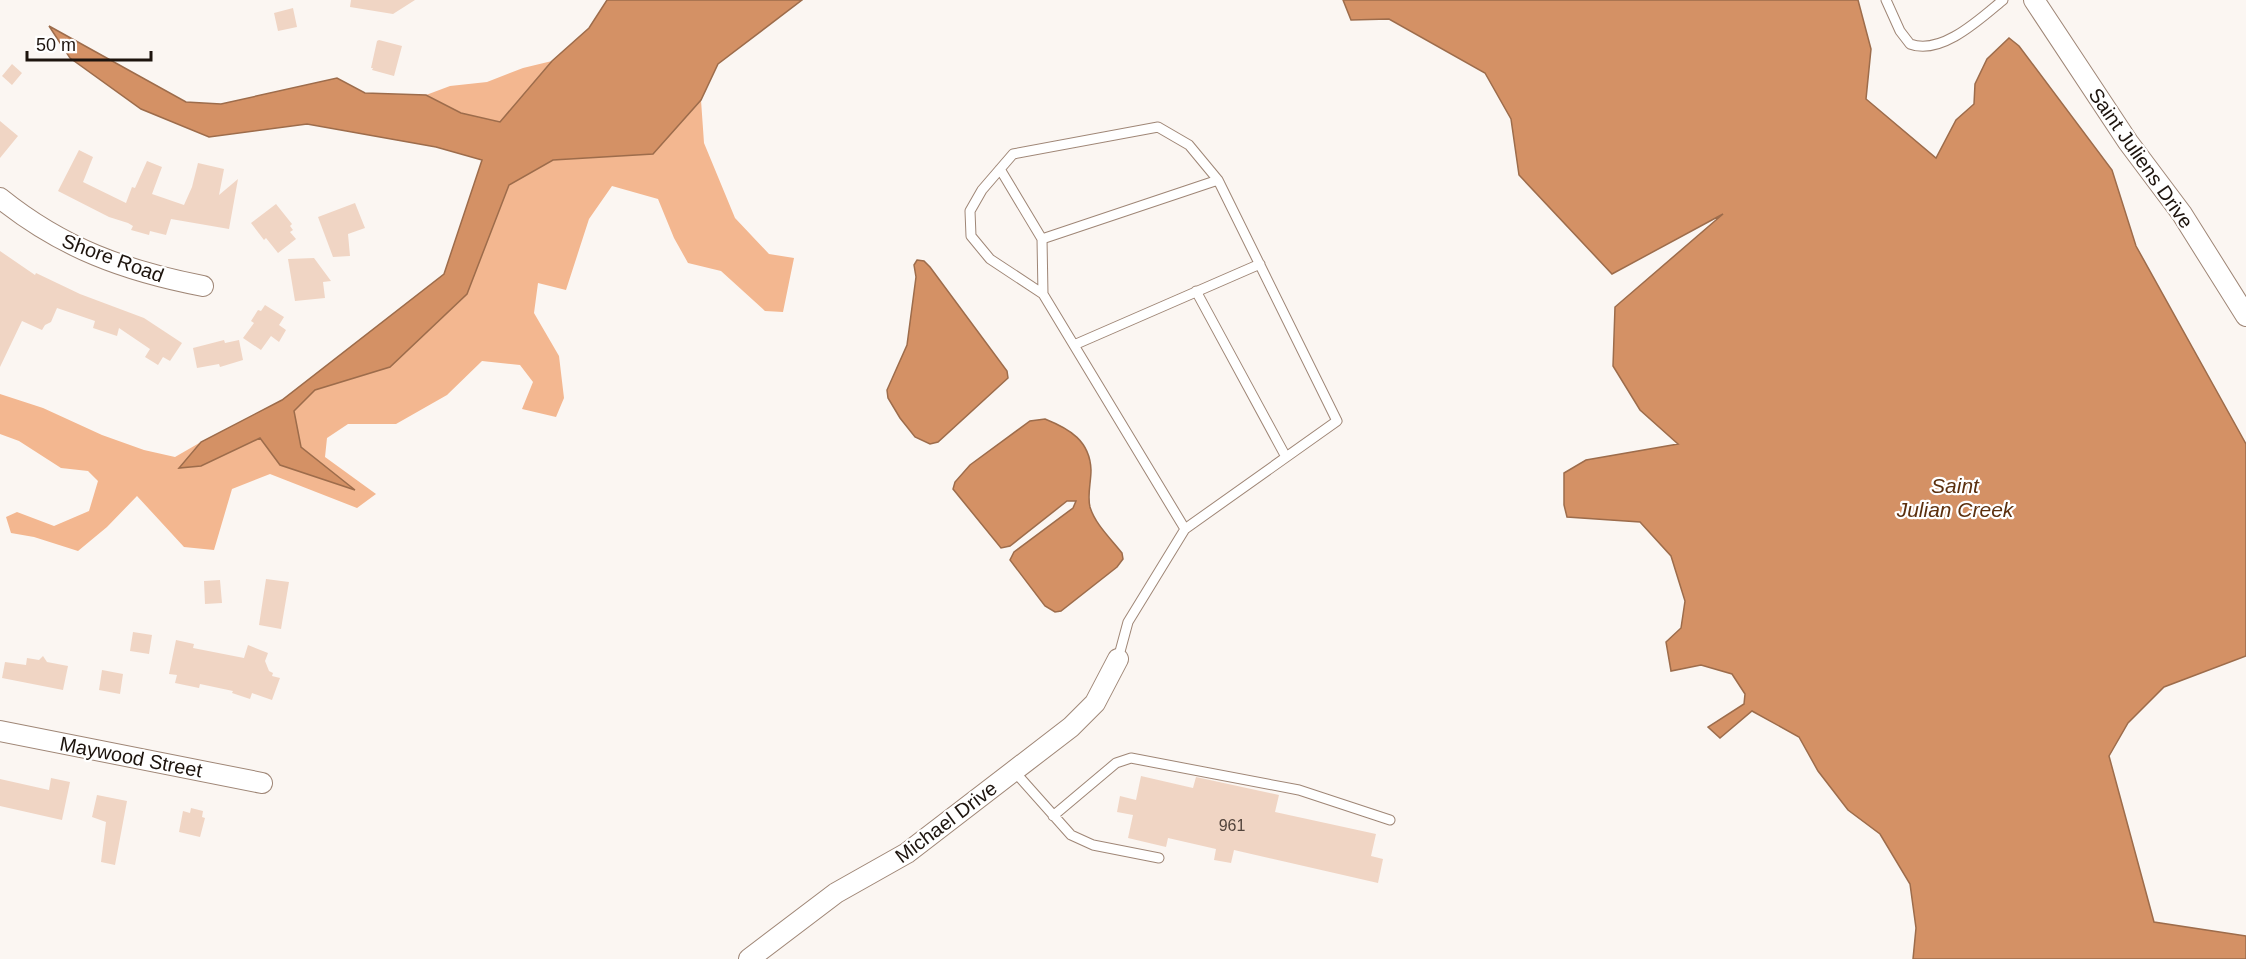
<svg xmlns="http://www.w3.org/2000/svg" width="2246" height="959" viewBox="0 0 2246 959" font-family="Helvetica,sans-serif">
	<rect width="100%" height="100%" fill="#fbf6f2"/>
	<!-- green -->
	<path fill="#f3b790" d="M552,61L500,122L461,113L426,95L450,86L487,82L523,68Z
		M701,100L704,143L735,218L769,254L794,258L783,312L765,311L721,271L688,263L674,238L658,199L612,186L589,219L566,290L538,283L534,313L559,356L564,398L556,417L522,409L533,382L520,365L482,361L447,395L396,424H348L327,438L325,457L376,494L357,508L270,474L232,489L214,550L184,547L137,496L107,527L78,551L34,537L11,533L6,517L17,512L54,526L89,511L98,481L88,471L61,468L19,441L0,434V394L43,408L102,435L144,450L175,457L201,442L180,467L201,466L260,438L281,465L353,489L301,447L293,412L315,390L390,367L467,294L508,185L553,160L653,154Z"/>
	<!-- water -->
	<path fill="#d49165" stroke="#9d6c4b" stroke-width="1.5" d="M607,0H802L718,64L701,100L653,154L553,160L509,185L467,294L390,367L315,390L294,411L301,447L355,490L280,465L260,438L201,466L179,468L201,442L282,400L444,274L482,160L436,147L307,124L209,137L141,109L70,58L49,26L186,102L221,104L337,78L365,93L426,95L461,113L500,122L552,61L589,28Z
		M1343,0H1858L1871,49L1866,99L1936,158L1956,120L1974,104L1975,84L1987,59L2009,38L2019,46L2112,170L2136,246L2246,444V656L2164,687L2128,723L2109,756L2154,922L2246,936V959H1913L1916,928L1910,884L1880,834L1848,810L1818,771L1799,737L1752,711L1720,738L1708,727L1744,704L1745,694L1732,674L1701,665L1671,671L1666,642L1681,628L1685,601L1671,556L1640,522L1567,517L1564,505V473L1586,460L1678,444L1640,410L1613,366L1615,307L1723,214L1612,274L1519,175L1511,119L1485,73L1389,19L1351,20Z
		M917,260L924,261L930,267L1007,371L1008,378L938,442L930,444L915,437L900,418L888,398L887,390L907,345L916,277L914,265Z
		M1045,419C1070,429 1090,441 1091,470C1091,483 1087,495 1090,507C1095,524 1111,539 1122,553L1123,559L1117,567L1061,611L1055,612L1045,606L1010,560L1014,552L1073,508L1076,501H1067L1010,546L1001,548L953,489L955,482L970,465L1030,421Z"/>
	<!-- building -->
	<path fill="#f0d5c4" d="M351,0H415L393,14L350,7Z
		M293,8L297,27L278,31L274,13Z
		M379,40L402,46L394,76L372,70L373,68H371L377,41Z
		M12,64L22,73L12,85L2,76Z
		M0,121L18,136L0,158Z
		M79,150L93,157L83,182L126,203L132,187L135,188L147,161L162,167L152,194L184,205L192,187L198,163L224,169L219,195L238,179L229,229L171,219L166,235L150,231L149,235L131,230L133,226L128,223L109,217L58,191Z
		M355,203L365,228L348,234L350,256L333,257L318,217Z
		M276,204L292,224L290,226L293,230L290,232L296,239L278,253L266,238L264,240L251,223Z
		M0,251L35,275L36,273L80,294L144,318L182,343L170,361L163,357L158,365L145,357L150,349L119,328L117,336L93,328L95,321L57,308L51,322L45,325L42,330L22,321L0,367Z
		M314,258L331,281L323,282L325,298L295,301L288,259Z
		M265,305L284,317L279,325L286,330L279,342L271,336L261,350L243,338L254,323L251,321L258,310L261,311Z
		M224,340L225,343L239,340L243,360L220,367L219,364L197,368L193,348Z
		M266,579L289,582L281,629L259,625Z
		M220,580L222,603L205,604L204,581Z
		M133,632L152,635L149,654L130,651Z
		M176,640L194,644L193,648L244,658L248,645L268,653L265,661L269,671L273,673L272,676L280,678L272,700L252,693L250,699L232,693L233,691L200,684L199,688L175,683L177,675L169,674Z
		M43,656L47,662L68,666L63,690L2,678L5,662L26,665L27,658L39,660Z
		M102,670L123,674L120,694L99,690Z
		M1141,776L1193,788L1196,777L1279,795L1275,812L1376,834L1371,856L1383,859L1378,883L1234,850L1231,863L1214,860L1216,849L1168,838L1166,847L1128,838L1133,815L1117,812L1120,796L1136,800Z
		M51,778L70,782L62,820L0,806V779L49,790Z
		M97,795L127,801L115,865L101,862L106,822L92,817Z
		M191,808L203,811L202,817L205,818L200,837L179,832L183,811L190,813Z"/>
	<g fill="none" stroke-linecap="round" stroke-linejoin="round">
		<defs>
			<path id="service" d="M1886,0L1900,31L1910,44C1941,56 1980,19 2003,0
				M1000,169L1042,239L1043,294
				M1042,239L1218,180
				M1196,291L1286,457
				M1074,345L1260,264
				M1118,659L1128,622L1185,529L1043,294L990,259L971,236L970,211L982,190L1013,154L1158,127L1189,145L1218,180L1337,421L1185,529
				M1014,771L1071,835L1093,845L1159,858
				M1053,816L1116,763L1131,758L1299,790L1390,820"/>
			<path id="minor" d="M2034,0L2128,142L2182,214L2246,316
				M0,198C62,248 125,271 203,286
				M0,731L262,783
				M749,959L836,893L907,853L1071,727L1095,703L1118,659"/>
		</defs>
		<!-- service casing -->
		<use href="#service" stroke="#9f8676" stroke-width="11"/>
		<!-- minor casing -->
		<use href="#minor" stroke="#9f8676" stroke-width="22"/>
		<!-- service -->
		<use href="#service" stroke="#fff" stroke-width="9"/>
		<!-- minor -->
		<use href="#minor" stroke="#fff" stroke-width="20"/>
	</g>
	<g text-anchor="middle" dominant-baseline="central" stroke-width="4.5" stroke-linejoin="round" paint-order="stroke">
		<!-- number labels -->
		<g font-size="16" fill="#52443c">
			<text x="1232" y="825">961</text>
		</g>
		<!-- street labels -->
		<g font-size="20" fill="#1d140e" stroke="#fff">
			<text transform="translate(2141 158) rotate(55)">Saint Juliens Drive</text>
			<text transform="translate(113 258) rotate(20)">Shore Road</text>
			<text transform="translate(131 757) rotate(11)">Maywood Street</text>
			<text transform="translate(946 822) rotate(-37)">Michael Drive</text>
		</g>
		<!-- water labels -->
		<g font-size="21" font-style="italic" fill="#5c300e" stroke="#fff">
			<text x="1955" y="485">Saint<tspan x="1955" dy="24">Julian Creek</tspan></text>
		</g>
	</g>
	<!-- scale -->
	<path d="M27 51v9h124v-9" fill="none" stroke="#1d140e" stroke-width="3"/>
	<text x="36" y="51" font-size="18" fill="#1d140e" stroke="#ffffff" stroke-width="4.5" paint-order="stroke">50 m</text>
</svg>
